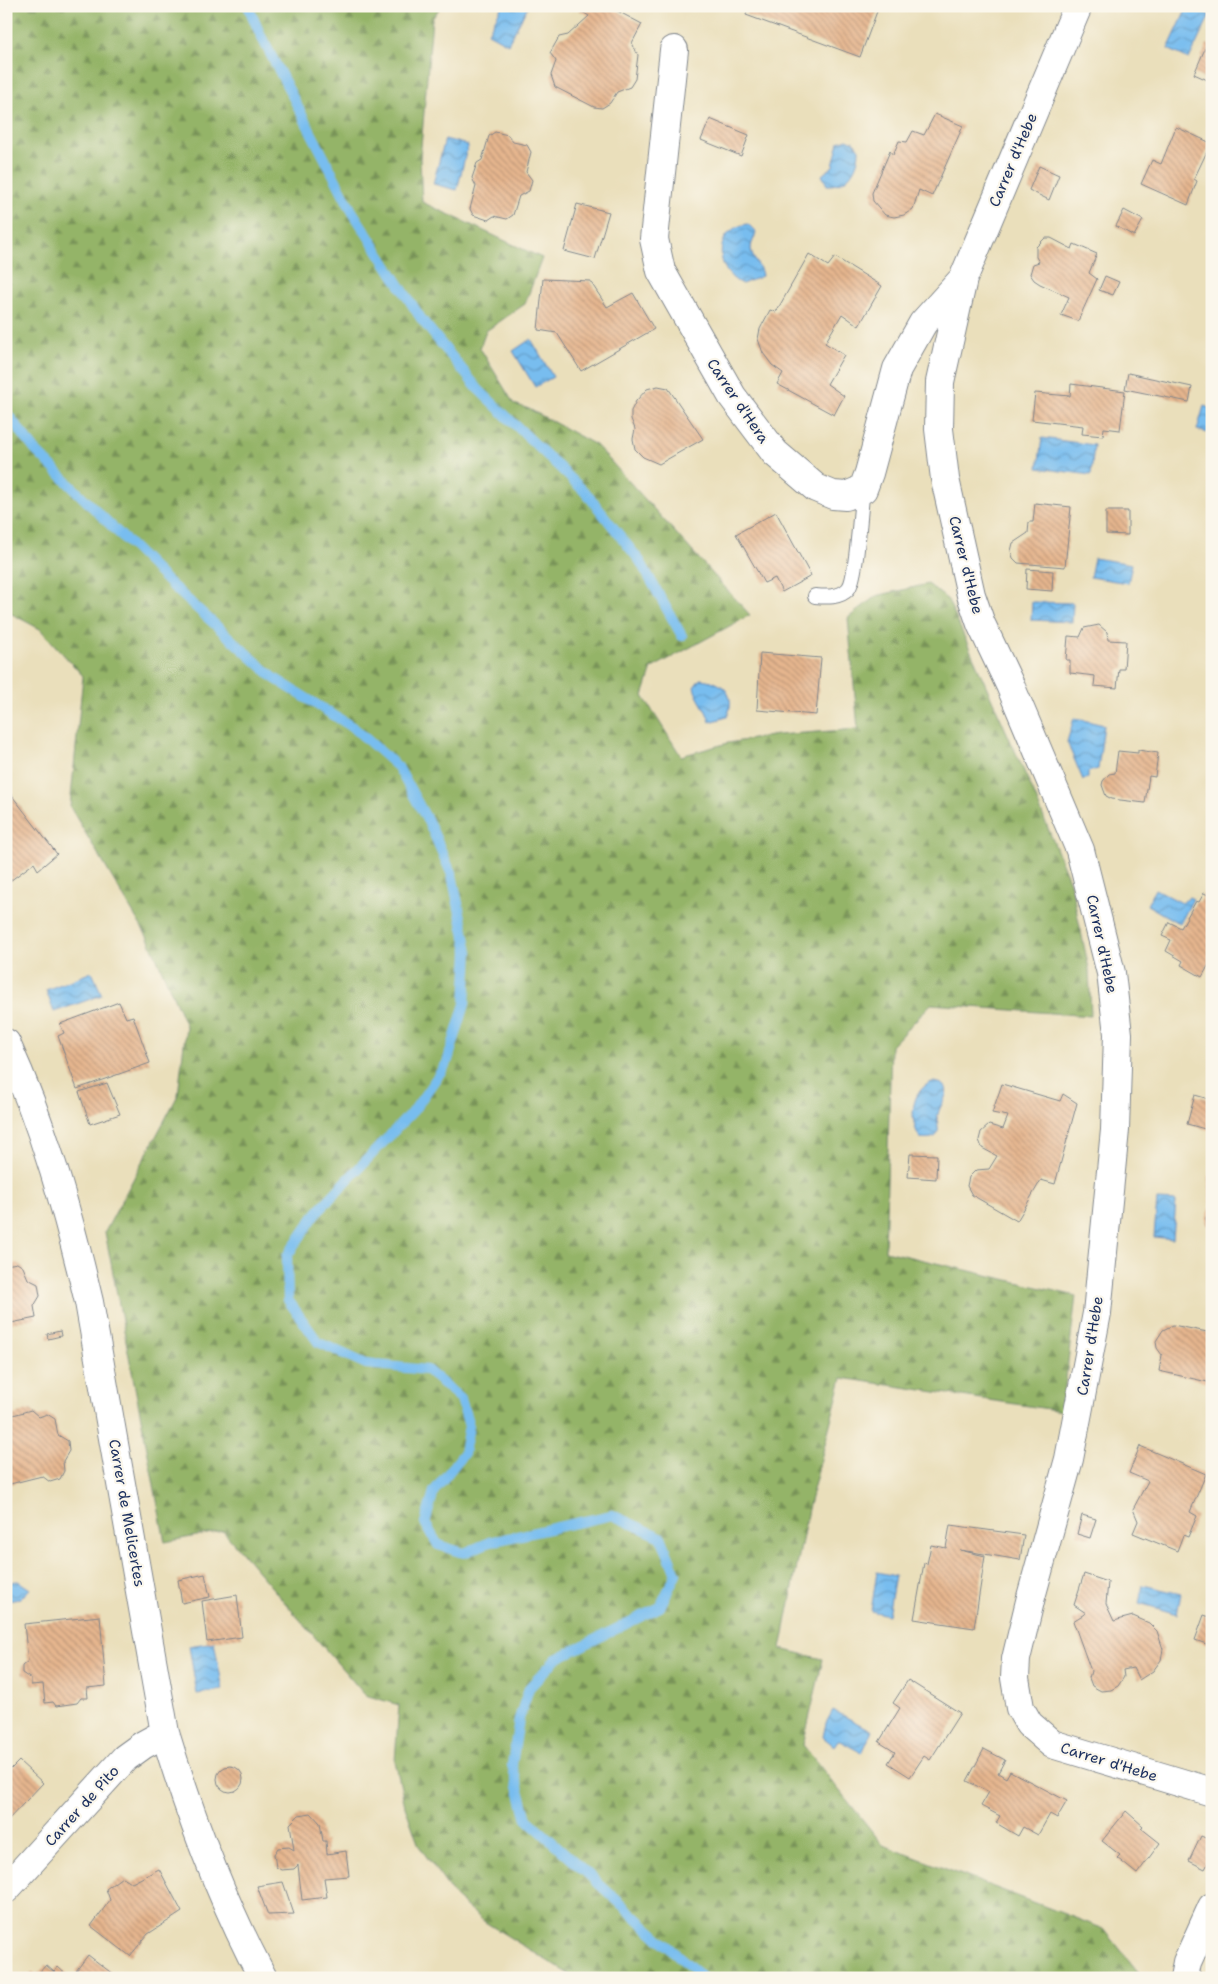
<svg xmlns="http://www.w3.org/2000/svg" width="1218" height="1984" viewBox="0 0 1218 1984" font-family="'Shantell Sans',sans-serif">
	<defs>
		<pattern id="forest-firs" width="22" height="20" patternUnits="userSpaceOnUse" patternTransform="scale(1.25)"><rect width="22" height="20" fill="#94b467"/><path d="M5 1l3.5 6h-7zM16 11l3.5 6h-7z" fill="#789358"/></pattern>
		<pattern id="water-waves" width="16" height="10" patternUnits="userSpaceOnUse" patternTransform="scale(1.25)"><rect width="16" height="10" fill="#78bdef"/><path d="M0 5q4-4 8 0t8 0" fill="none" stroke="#629ac5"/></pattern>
		<pattern id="building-back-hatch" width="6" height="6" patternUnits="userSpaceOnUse" patternTransform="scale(1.25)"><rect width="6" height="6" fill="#e6b68e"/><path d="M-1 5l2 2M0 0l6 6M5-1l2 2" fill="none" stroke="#ba9477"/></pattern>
	</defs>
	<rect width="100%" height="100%" fill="#fbf7ec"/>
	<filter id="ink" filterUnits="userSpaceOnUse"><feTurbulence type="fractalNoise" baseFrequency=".02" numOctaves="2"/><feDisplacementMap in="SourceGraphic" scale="10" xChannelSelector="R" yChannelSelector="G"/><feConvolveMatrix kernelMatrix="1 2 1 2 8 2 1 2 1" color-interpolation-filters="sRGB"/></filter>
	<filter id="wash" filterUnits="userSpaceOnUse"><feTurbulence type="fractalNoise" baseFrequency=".0096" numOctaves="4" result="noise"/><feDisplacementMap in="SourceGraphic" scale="20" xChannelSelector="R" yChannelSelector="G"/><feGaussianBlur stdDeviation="1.12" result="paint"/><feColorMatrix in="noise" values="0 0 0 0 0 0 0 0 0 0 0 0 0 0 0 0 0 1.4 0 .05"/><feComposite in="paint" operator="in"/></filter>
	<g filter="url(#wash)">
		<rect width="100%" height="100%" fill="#eadfbb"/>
		<!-- forest -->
		<path fill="url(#forest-firs)" stroke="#587262" d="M6,6H441L432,19L420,159L422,202L542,258L525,304L486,331L480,348L514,404L529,409L596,445L750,615L652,668L643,696L681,756L728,743L777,735L858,729L848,618L876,596L928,584L948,600L1035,796L1071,885L1089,969L1091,1016L931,1004L891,1046L885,1251L1076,1296L1062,1411L842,1378L808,1509L781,1649L823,1659L803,1745L883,1845L1104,1929L1143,1978H575L485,1922L456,1898L419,1846L405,1806L395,1761L399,1705L365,1695L223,1531L165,1542L105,1232L178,1095L186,1026L148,938L70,807L83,676L40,629L6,611Z"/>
		<!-- water -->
		<path fill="url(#water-waves)" stroke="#4a76a6" d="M502,6H528L508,44L488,33Z
			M1188,6L1210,15L1189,59L1168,49Z
			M445,139L468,145L457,190L433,184Z
			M847,139L854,142L859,149C859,168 848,186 827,185L822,175L833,166L839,142Z
			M748,224L756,232C755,238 751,243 751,248C751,259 761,265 762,276L742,284C713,271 714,228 748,224Z
			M531,339L553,377L535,387L513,351Z
			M1204,406L1212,409V434L1197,430Z
			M1042,438L1094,445L1091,475L1038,468Z
			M1094,558L1132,564L1128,583L1090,577Z
			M1032,602L1073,603L1072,622L1031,620Z
			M700,679C723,681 737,694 727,717L710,722C707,709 697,700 694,687Z
			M1074,718L1104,725L1098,769L1088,772V778L1083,780L1067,742Z
			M1155,889L1182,903L1189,897L1193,899L1180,924L1147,905Z
			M92,972L102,995L54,1012L46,990Z
			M932,1082C959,1084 941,1101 938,1114C935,1127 947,1141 920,1138C909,1120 910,1091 932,1082Z
			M1157,1200L1176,1201L1173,1239L1154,1237Z
			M877,1572L895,1576L888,1615L871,1611Z
			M18,1581L30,1589L20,1599L6,1601V1582Z
			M1143,1585L1181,1594L1177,1614L1139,1603Z
			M214,1642L223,1690L197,1694L189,1646Z
			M833,1710L872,1731L862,1753L838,1740L834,1746L823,1737L826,1723Z"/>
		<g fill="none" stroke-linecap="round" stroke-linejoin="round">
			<!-- stream -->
			<path stroke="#78bdef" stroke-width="10" d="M248,6L261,36L352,211L422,320L478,389L587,494L640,561L682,636
				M6,412L35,450L167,581L274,678L354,728L398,767L430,825L452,875L468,951L465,1004L447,1063L414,1110L318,1211L287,1256L288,1300L318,1342L366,1364L427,1370L461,1399L469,1426L464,1453L434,1491L425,1523L438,1545L464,1553L490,1542L612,1515L661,1537L676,1574L660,1607L556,1659L529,1688L519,1719L512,1765L527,1819L703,1978"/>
		</g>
		<g id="blocks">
			<!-- building -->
			<path fill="url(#building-back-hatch)" d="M581,6H608L642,24L632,43L638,55L635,79L630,87L617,92L610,103L602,108L594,107L555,87L551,75L556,61L550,53L559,37L568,35L589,16L579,10Z
				M749,6H879L860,57L746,15Z
				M1207,44L1212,46V82L1194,74Z
				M935,114L963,126L932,196L919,190L913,209L904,215L894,217L885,215L873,201L872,193L890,151L893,155L899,141L907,142L913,131L924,135Z
				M710,119L749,135L741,156L701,140Z
				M1176,127L1211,143L1194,179L1197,181L1188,205L1141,184L1152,160L1161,164Z
				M495,132L508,135L513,142L527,145L531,152L526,172L532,180L529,191L519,196L513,215L507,219L494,216L488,220L473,215L470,209L476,186L472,178L477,163L482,160L489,136Z
				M1039,166L1059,175L1049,200L1029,190Z
				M577,204L609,212L595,259L564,251Z
				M1124,210L1143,220L1134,236L1116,226Z
				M1045,238H1051L1072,249L1074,244L1097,254L1089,273L1097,279L1078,321L1061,315L1069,297L1040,284L1034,280L1030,274L1033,264L1039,262L1036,257V247Z
				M809,254L828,266L835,257L882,286L859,326L842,314L825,343L844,355L827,384L844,396L834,415L777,384L783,373L772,365L763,353L758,339L760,329L770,310L776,312Z
				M1105,276L1119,282L1113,295L1099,290Z
				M543,279L590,281L607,307L633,293L654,329L581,371L557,333L538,330Z
				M1128,373L1192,387L1189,402L1125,389Z
				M1071,384L1125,391L1120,430L1104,428L1103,436L1082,434L1083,426L1032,420L1035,393L1070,396Z
				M658,386L668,388L703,439L659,464L643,457L635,449L633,439L635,429L631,419V411L636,401L647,389Z
				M1035,503L1071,507L1065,567L1018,563L1013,558L1011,551L1013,543L1028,533L1029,522H1033Z
				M1106,511H1128V535L1106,534Z
				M776,512L811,576L782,592L775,578L764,583L736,534Z
				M1027,569L1053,571L1052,591L1026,589Z
				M1099,625L1107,632L1108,640L1126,641L1124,669H1119L1117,688L1094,686L1095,676L1070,673V660H1066L1068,636L1080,637L1084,628Z
				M760,653L821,658L816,715L757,710Z
				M1138,750L1158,753L1155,777L1149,776L1145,803L1112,799L1106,796L1102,785L1103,781L1109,774L1115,773L1118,751L1138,753Z
				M6,788L57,854L38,870L34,863L6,884Z
				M1204,893L1212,897V959L1202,977L1181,965L1183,961L1166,951L1171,940L1162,936L1169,922L1181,928L1196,901L1199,902Z
				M119,1002L126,1018L133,1016L150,1063L77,1089L58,1036L64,1033L60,1024Z
				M107,1083L120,1114L90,1124L79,1092Z
				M1002,1084L1060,1101L1063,1094L1077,1103L1055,1184L1041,1180L1017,1221L972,1195L967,1186L969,1177L976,1170L989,1169L997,1156L982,1148L979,1140L981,1132L989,1125L1003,1129L1008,1116L992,1113Z
				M1195,1095L1212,1100V1131L1187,1124Z
				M910,1154L937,1155L936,1179L908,1177Z
				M1209,1175L1212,1176V1204H1210Z
				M1212,1206V1229L1207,1224L1206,1218Z
				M17,1263L23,1267L28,1279L38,1284L40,1296L34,1306L36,1318L6,1324V1277H8L6,1265Z
				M1173,1325L1212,1333V1383L1159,1371L1162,1355L1157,1348L1156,1341L1163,1330Z
				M60,1331L61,1336L48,1339L47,1334Z
				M31,1410L39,1417L47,1414L55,1419L58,1435L68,1441L69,1451L63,1461L64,1471L60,1479L50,1482L42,1476L6,1485V1417Z
				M1140,1446L1206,1474L1190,1512L1197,1516L1188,1537L1183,1535L1177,1551L1133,1533L1138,1521L1133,1509L1148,1481L1129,1473Z
				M1082,1515L1096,1519L1090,1538L1077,1534Z
				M950,1525L1024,1535L1020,1560L960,1550L985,1556L974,1628L914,1619L924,1563L927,1564L931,1545L946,1548Z
				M205,1574L210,1597L182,1603L178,1580Z
				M1084,1574L1108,1582L1106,1604L1114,1621L1133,1616L1149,1623L1157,1631L1163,1649L1161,1660L1153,1671L1139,1680L1133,1668L1123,1670L1124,1677L1118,1686L1111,1690L1101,1691L1092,1686L1089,1678L1091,1671L1073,1621L1086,1613L1074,1605Z
				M237,1595L242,1637L207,1642L202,1601Z
				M1204,1615L1212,1618V1646L1195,1640Z
				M100,1616L106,1686L87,1688L88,1698H81L77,1703L56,1706L53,1702L45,1703L43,1684L31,1685V1679L22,1673V1666L28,1661L24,1624Z
				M908,1680L960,1713L930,1760L924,1756L910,1777L888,1763L895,1752L879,1742L900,1708L893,1703Z
				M984,1749L1005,1760L998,1773L1006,1778L1010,1771L1067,1801L1057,1818L1050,1814L1038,1835L1023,1827L1018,1836L996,1823L1000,1816L981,1806L989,1792L967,1781Z
				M19,1761L43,1783L6,1822V1765L11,1769Z
				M217 1779a13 13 0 1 1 26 0a13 13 0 1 1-26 0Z
				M1126,1811L1143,1826L1141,1828L1160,1843L1137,1874L1117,1858L1120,1855L1102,1841Z
				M311,1813L320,1823L323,1841H326L327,1854L346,1851L349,1876L324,1878L327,1897L302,1900L298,1865L294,1869L281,1870L276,1867L274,1854L278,1848L289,1847L294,1850L290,1824L299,1815Z
				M1201,1836L1212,1841V1856L1205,1869L1189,1861Z
				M159,1869L182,1912L148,1934L130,1956L91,1926L110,1900L106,1889L122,1877L132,1883Z
				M283,1882L294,1914L268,1915L257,1886Z
				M88,1955L118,1978H84L76,1971Z
				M46,1965L54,1972L58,1967L70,1978H27L33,1972L37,1975Z"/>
		</g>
	</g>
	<g filter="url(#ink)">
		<use href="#blocks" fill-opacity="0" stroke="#82878c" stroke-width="1"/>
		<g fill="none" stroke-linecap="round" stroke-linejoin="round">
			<defs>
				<path id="service" d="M815,596C826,597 840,598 848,589C857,580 860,507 863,489"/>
				<path id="minor" d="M1078,6L963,279L940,382L939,429L945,479L971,595L981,624L1010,685L1080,850L1111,973L1118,1034L1115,1130L1097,1313L1069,1459L1031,1597L1016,1659L1015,1678L1020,1708L1029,1724L1052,1744L1212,1792
					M674,50L654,239L661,271L732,396L775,453L816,488L833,495L846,496L863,489L869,473L897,369L923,323L961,281
					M6,1043C44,1126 68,1213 89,1302L165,1733C190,1816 222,1901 263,1978
					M6,1889L125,1758L143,1745L165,1733
					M1184,1978L1187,1962L1212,1907"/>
			</defs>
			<!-- service casing -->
			<use href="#service" stroke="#82878c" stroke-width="16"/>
			<!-- minor casing -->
			<use href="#minor" stroke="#82878c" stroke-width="30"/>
			<!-- service -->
			<use href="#service" stroke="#fff" stroke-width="14"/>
			<!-- minor -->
			<use href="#minor" stroke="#fff" stroke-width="28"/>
		</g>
	</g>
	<g text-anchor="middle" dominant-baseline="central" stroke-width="4.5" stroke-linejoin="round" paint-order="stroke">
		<!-- street labels -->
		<g font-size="15" fill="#1b2f5e" stroke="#fbf7ec">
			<text transform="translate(1013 160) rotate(-67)">Carrer d'Hebe</text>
			<text transform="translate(738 401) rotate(56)">Carrer d'Hera</text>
			<text transform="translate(966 565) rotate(76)">Carrer d'Hebe</text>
			<text transform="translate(1102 944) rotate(78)">Carrer d'Hebe</text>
			<text transform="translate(1090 1346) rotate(-81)">Carrer d'Hebe</text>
			<text transform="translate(127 1513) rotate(80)">Carrer de Melicertes</text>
			<text transform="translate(1109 1762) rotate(17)">Carrer d'Hebe</text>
			<text transform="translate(82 1806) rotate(-48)">Carrer de Pito</text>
		</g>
	</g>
	<!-- margin -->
	<rect width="1218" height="1984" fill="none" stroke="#fbf7ec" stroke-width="25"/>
</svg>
